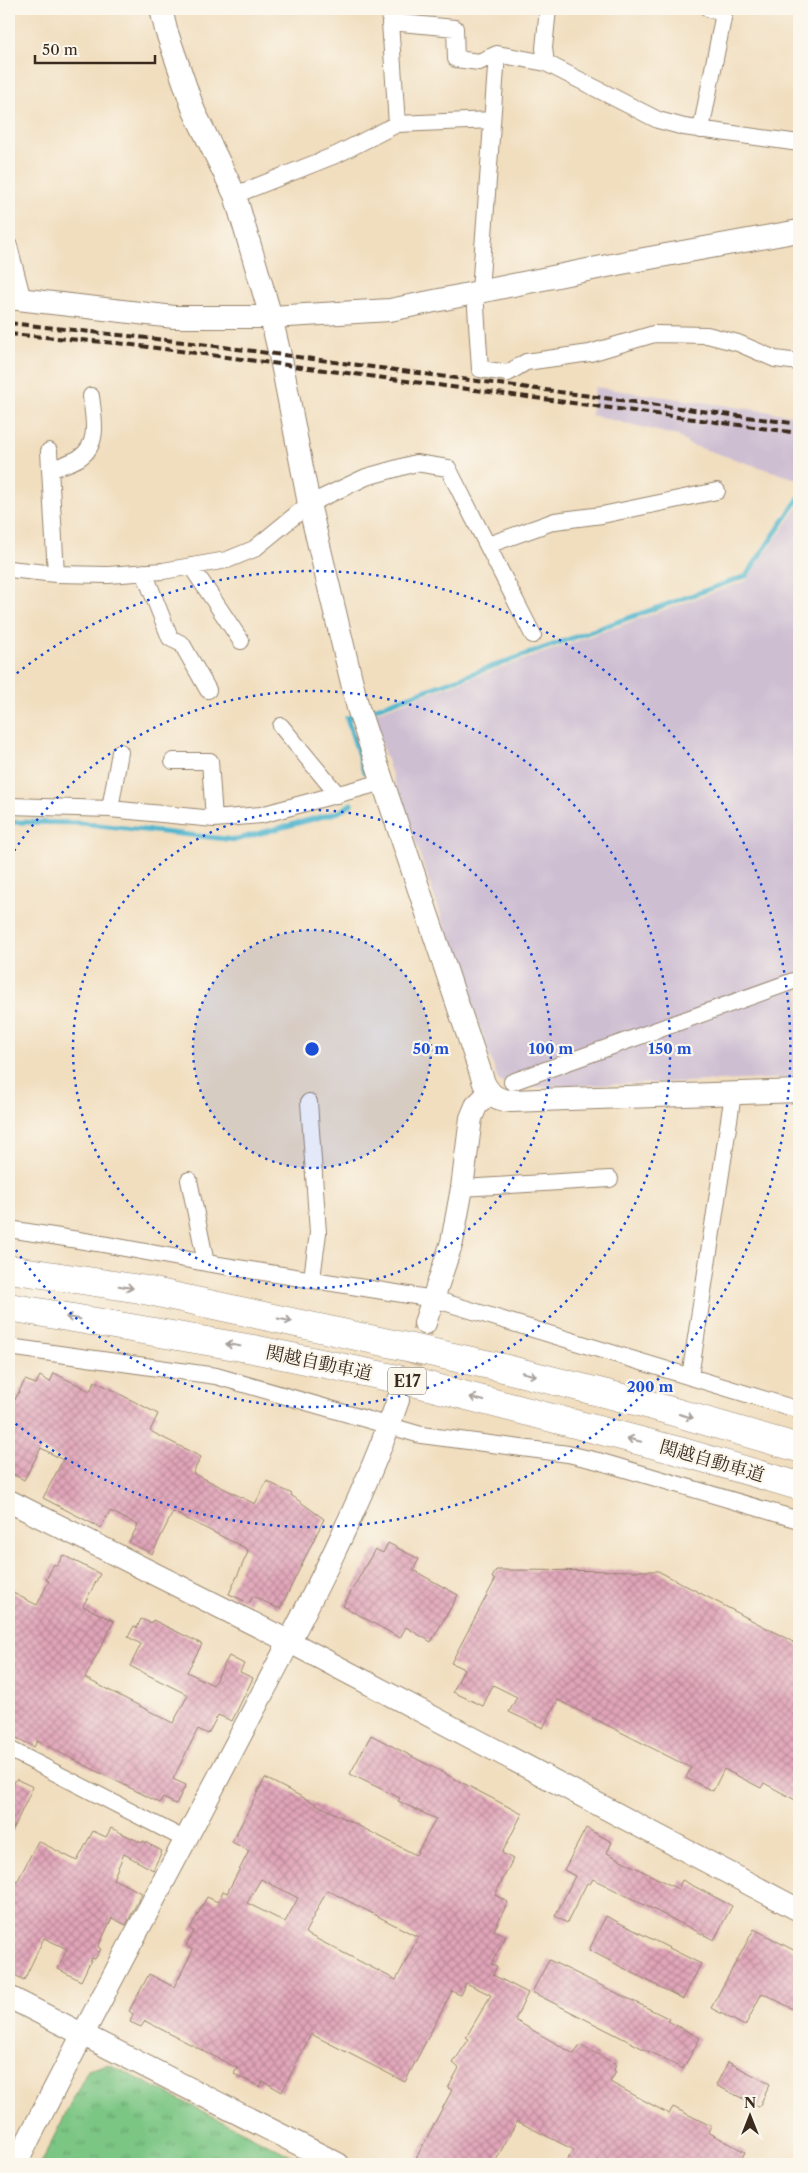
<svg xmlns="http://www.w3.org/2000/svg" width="808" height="2173" viewBox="0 0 808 2173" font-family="'Libre Caslon Text','Noto Serif JP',serif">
	<defs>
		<pattern id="park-tufts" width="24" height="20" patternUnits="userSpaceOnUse" patternTransform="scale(1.25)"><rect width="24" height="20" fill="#7bc684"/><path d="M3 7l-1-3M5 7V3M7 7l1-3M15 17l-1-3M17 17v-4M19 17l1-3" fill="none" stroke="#66a16b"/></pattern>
		<pattern id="building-cross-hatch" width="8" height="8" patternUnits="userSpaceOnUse" patternTransform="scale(1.25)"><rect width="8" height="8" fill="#e1a4b9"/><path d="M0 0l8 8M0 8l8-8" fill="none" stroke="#b88696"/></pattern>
	</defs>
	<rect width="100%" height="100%" fill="#fbf7ec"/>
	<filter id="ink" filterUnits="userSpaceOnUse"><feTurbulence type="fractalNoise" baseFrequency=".02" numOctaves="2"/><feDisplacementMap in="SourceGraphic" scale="10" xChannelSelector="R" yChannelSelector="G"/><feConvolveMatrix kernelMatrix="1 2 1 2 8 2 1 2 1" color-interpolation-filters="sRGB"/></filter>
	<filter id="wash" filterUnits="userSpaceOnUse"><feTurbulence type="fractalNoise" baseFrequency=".0096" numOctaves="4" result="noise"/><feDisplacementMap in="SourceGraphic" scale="20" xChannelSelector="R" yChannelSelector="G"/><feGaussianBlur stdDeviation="1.12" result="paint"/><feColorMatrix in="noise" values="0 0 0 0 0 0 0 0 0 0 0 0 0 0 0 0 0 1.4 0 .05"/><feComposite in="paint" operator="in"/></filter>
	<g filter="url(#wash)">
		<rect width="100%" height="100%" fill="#f1debf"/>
		<!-- railway -->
		<path fill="#cebed2" d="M595,387L799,416V480L688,444L678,436L591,415Z
			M799,506V1078L511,1088L498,1080L371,714L746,581Z"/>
		<!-- park -->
		<path fill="url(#park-tufts)" stroke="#5b7851" d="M109,2064L307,2164H40L88,2070Z"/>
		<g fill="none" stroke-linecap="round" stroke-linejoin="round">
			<!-- stream -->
			<path stroke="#50b5ce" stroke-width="5" d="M365,712L746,576L799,498
				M354,716L347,718L364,772
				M9,822L80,823L235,840L339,812L351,804"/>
		</g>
		<g id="blocks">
			<!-- building -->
			<path fill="url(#building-cross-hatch)" fill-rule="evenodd" d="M54,1373L90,1391L95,1381L158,1414L150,1431L201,1457L193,1473L255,1504L267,1481L292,1494L291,1495L324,1519L280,1609L253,1596L249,1603L229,1594L248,1552L247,1549L173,1512L152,1554L129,1542L138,1525L110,1511L101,1528L43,1498L63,1460L41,1448L24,1480L9,1472V1411L25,1380L36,1384L40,1376L50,1382Z
				M388,1543L419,1559L413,1570L458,1595L431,1642L406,1627L400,1638L343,1606L375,1549L383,1553Z
				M63,1555L100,1574L83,1606L114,1621L85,1678L173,1723L188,1695L130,1666L141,1644L128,1637L134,1626L137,1628L141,1619L151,1623L153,1620L202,1644L187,1672L213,1685L229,1656L244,1664L240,1672L253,1678L232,1721L218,1715L208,1734L198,1729L173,1779L186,1785L176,1804L163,1798L160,1803L37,1741L34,1747L9,1734V1591L37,1605L49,1581L46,1580L54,1564L57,1566Z
				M496,1570L658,1571L799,1645V1802L764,1783L761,1788L724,1769L713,1791L686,1778L691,1768L558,1700L543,1728L509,1712L517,1697L493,1685L483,1706L453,1692L464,1669L451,1663L495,1580L492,1578Z
				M371,1735L522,1814L502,1853L513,1859L495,1895L508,1902L494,1930L506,1936L491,1964L497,1966L493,1975L528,1993L515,2020L574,2054L580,2045L616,2064L614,2070L616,2072L610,2082L669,2114L673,2107L711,2126L708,2132L745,2152L739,2164H564L574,2150L517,2121L494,2164H413L452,2090L448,2088L459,2068L453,2063L469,2039L466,2037L491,1995L466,1983L460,1995L452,1991L405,2082L311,2034L282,2092L263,2081L260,2087L234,2074L237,2068L145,2021L141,2027L130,2022L133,2014L129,2011L149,1974L174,1987L193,1950L186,1946L194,1931L190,1929L207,1897L218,1902L223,1891L227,1893L249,1851L232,1842L265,1778L416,1855L436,1819L398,1801L400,1798L350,1774ZM261,1879L298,1898L285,1922L247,1903ZM327,1890L418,1937L396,1980L305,1933Z
				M16,1779L33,1787L9,1838V1794Z
				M111,1828L142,1843L143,1841L162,1851L153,1870L124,1854L113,1879L142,1893L126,1925L112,1918L98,1947L101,1949L95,1959L92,1958L81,1981L58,1969L67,1949L44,1938L24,1980L9,1972V1878L17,1882L38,1841L77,1861L93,1831L106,1837Z
				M586,1828L612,1842L607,1853L678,1889L682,1880L732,1906L714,1940L593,1879L590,1884L587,1883L567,1923L555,1916L575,1876L564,1870Z
				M606,1916L701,1964L683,1999L589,1950Z
				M754,1929L799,1953V2012L762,1993L745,2026L711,2008Z
				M549,1960L670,2019L668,2021L700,2038L683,2069L532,1992Z
				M728,2062L770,2084L759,2107L716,2085Z"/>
		</g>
	</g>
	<g filter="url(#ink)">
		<use href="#blocks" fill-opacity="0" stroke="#96846e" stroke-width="1"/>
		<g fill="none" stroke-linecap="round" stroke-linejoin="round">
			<!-- secondary-tunnel -->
			<path stroke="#cdba9f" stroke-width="22" stroke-dasharray="22 11" stroke-linecap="butt" d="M400,1395L425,1323"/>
			<defs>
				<path id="street" d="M546,63L544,48L548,9
					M397,124L390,22L455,28L456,59L479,62L497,54L546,63L658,120L684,127L799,143
					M701,130L724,13L709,9
					M235,195L338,154L397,124L492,120
					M9,246L23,300
					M480,291L497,54
					M475,292L480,369L508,373L526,362L590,353L654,334L707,335L738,343L775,359L799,362
					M49,451L56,574
					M50,470C59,466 71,463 79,458C101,444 93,416 91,396
					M488,545L555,521L602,515L717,491
					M191,566L241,641
					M9,569L56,574L108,575L163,571L227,560L254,549L309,504L366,477L416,463L448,468L533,635
					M144,572L170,638L182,644L208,690
					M281,726L338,795
					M173,761H210L214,819
					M9,806L110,809L214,819L261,815L383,782
					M110,809L120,752
					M512,1082L799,979
					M309,1102L318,1233L312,1278
					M189,1180L206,1263
					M462,1188L610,1179
					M9,1229L97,1243L206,1263L434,1299L799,1410
					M9,1347L216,1376L421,1435L568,1454L598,1461L799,1520
					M690,1377L733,1094
					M9,1749L186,1840"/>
				<path id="secondary" d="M161,9L166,30L194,111L235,195L271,317L282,364L309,504L358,708L484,1083C490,1095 497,1100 511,1101L799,1091
					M9,298L174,317H271L390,310L622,263L799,231
					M425,1323L452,1242L462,1188L471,1118L476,1106L489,1093
					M9,1501L290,1642L799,1910
					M9,1997L338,2164
					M16,2164C88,2021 165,1880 239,1738C297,1627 357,1517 398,1400"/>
				<path id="highway" d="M9,1269L140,1289L499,1367L643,1403L799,1448
					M9,1307L253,1349L417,1383L679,1451L799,1486"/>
			</defs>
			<!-- street casing -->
			<use href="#street" stroke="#96846e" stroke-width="18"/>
			<!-- secondary casing -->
			<use href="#secondary" stroke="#96846e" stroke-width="24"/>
			<!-- highway casing -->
			<use href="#highway" stroke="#96846e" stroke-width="29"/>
			<!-- street -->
			<use href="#street" stroke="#fff" stroke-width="16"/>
			<!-- secondary -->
			<use href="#secondary" stroke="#fff" stroke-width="22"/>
			<!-- highway -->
			<use href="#highway" stroke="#fff" stroke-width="28"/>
			<!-- rail -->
			<path stroke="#3b2a1e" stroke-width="4" stroke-dasharray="8 4" stroke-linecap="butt" d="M9,323L193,343L799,424
				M9,334L117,343L211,355L799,433"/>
		</g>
		<!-- one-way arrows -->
		<defs><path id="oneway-shaft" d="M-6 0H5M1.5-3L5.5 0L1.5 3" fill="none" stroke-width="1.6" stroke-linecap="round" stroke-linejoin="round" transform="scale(1.25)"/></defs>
		<g stroke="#a79f9a">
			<use href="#oneway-shaft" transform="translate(126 1287) rotate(9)"/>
			<use href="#oneway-shaft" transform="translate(73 1318) rotate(-171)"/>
			<use href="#oneway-shaft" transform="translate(285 1320) rotate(12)"/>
			<use href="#oneway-shaft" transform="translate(233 1345) rotate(-170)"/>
			<use href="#oneway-shaft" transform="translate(529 1374) rotate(14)"/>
			<use href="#oneway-shaft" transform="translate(477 1399) rotate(-165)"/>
			<use href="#oneway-shaft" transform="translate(686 1416) rotate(16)"/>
			<use href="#oneway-shaft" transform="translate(634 1440) rotate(-166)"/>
		</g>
	</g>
	<!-- distance rings -->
	<circle cx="312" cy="1049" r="119" fill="#1d4ed8" fill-opacity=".12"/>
	<g fill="none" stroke="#1d4ed8" stroke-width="2.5" stroke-dasharray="2.5 5">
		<circle cx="312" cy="1049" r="119"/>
		<circle cx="312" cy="1049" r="239"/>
		<path d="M10 857A358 358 0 1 1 10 1241"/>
		<path d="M11 678A478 478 0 1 1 11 1420"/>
	</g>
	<g text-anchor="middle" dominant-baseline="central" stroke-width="4.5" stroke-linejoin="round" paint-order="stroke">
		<!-- shield labels -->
		<rect fill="#fbf7ec" stroke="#75685c" stroke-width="1" x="388" y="1367.5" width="38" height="27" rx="4"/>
		<g font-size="16" font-weight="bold" fill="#3b2a1e">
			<text x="407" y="1381">E17</text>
		</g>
		<!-- street labels -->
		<g font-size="18" fill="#3b2a1e" stroke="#fbf7ec">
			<text transform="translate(319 1363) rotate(12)">関越自動車道</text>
			<text transform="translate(712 1461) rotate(16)">関越自動車道</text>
		</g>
	</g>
	<circle cx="312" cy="1049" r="8" fill="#1d4ed8" stroke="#fbf7ec" stroke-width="2.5"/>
	<g font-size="15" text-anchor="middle" font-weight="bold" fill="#1d4ed8" stroke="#fbf7ec" stroke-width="4.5" stroke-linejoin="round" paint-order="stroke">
		<text x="431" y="1054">50 m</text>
		<text x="551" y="1054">100 m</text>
		<text x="670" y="1054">150 m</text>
		<text x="650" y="1392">200 m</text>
	</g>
	<!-- margin -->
	<rect width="808" height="2173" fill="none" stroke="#fbf7ec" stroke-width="30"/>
	<!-- north arrow -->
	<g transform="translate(750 2116)" stroke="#fbf7ec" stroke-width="4" paint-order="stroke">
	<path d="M0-4L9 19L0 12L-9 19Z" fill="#3b2a1e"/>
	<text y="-8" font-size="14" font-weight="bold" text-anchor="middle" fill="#3b2a1e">N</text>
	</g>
	<!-- scale -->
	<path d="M35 55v8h120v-8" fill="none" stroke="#3b2a1e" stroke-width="2.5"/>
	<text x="42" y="55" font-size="15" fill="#3b2a1e" stroke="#fbf7ec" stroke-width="4" paint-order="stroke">50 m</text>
</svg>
